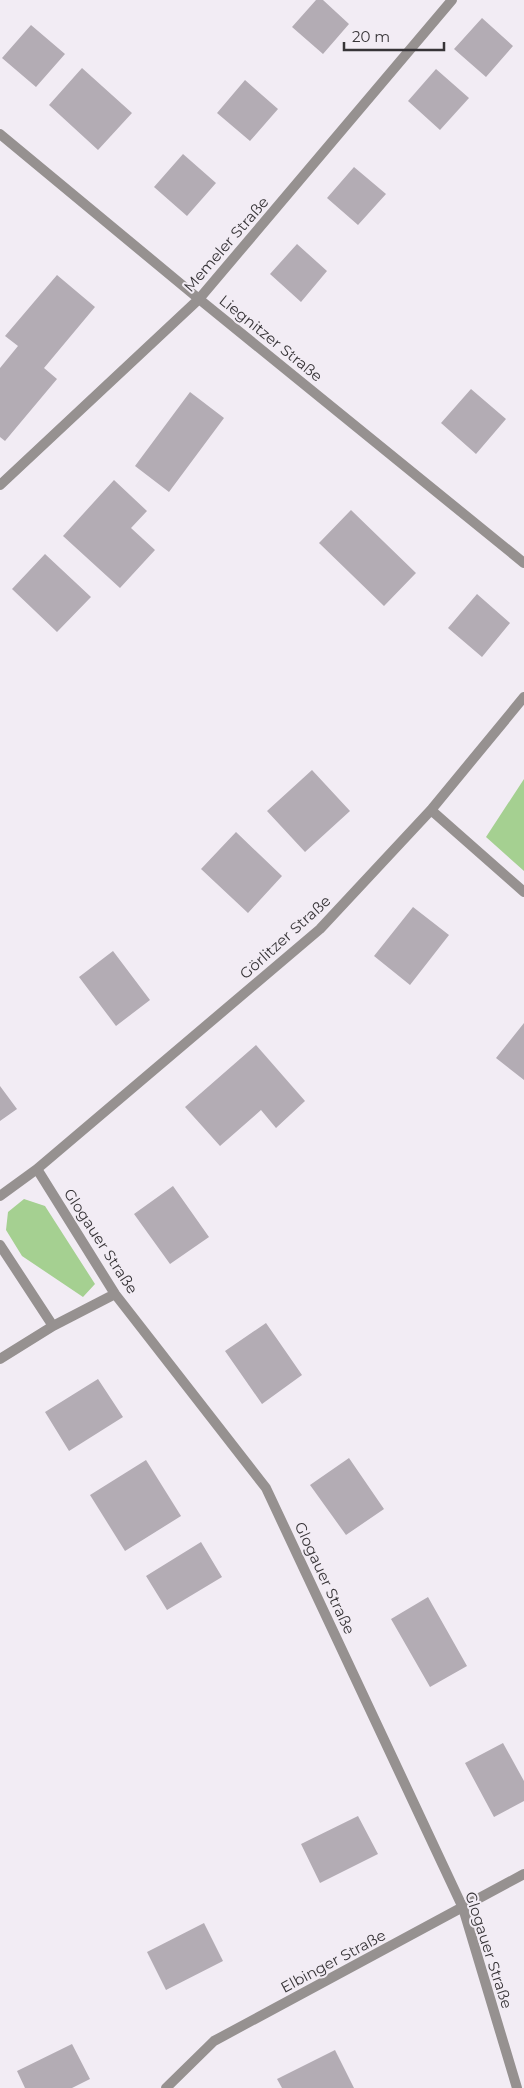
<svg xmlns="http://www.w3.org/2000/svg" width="524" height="2088" viewBox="0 0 524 2088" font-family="Montserrat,sans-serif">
	<rect width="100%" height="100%" fill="#f2ecf4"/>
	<!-- green -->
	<path fill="#a5d091" d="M524,779V871L486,837Z
		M24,1199L45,1206L95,1284L83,1297L22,1256L6,1230L8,1212Z"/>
	<!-- building -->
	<path fill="#b3acb4" d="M316,0H323L349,24L323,54L292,27Z
		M482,18L513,46L486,77L454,49Z
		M31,25L65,54L36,87L2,58Z
		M82,68L132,113L98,150L49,105Z
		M436,69L469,98L440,130L408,101Z
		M245,80L278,109L250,141L217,113Z
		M183,154L216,183L187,216L154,187Z
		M354,167L386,194L358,225L327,198Z
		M297,244L327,271L301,302L270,274Z
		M57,275L95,307L44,368L57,379L5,441L0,437V368L18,346L5,336Z
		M471,389L506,419L476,454L441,423Z
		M190,392L224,418L169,492L135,466Z
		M114,480L147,511L131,528L155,550L120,588L63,536Z
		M351,510L416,573L384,606L319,543Z
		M45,554L91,597L57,632L12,589Z
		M477,594L510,623L482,657L448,628Z
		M312,770L350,811L305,852L267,811Z
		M236,832L282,876L248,913L201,869Z
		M413,907L449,935L410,985L374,956Z
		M113,951L150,1000L116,1026L79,977Z
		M524,1023V1080L496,1058Z
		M256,1045L305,1101L276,1128L261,1110L220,1146L185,1107Z
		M0,1086L17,1109L0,1121Z
		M173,1186L209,1237L170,1264L134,1214Z
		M266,1323L302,1375L262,1404L225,1351Z
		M98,1379L123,1417L69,1451L45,1412Z
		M349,1458L384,1509L346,1535L310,1485Z
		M146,1460L181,1516L125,1551L90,1495Z
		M201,1542L222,1577L167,1610L146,1576Z
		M428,1597L467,1666L430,1687L391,1619Z
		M503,1743L524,1781V1801L494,1817L465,1763Z
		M358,1816L378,1854L320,1883L301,1844Z
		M204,1923L223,1961L166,1990L147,1952Z
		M72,2044L90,2079L72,2088H25L17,2071Z
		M335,2050L354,2088H282L277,2079Z"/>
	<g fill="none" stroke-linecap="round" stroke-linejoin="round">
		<!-- street -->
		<path stroke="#969190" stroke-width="10" d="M0,134L199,299L524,563
			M0,485L199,299L452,0
			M431,810L524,892
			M37,1169L320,929L431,810L524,697
			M0,1196L37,1169L115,1294L266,1488L463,1908L517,2088
			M0,1245L53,1326
			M0,1359L53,1326L115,1294
			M166,2088L214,2041L524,1874"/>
	</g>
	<g text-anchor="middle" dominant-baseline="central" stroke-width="4" stroke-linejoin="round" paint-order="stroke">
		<!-- street labels -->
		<g font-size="15" fill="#373437" stroke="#f2ecf4">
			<text transform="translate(226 244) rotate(-49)">Memeler Straße</text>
			<text transform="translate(271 338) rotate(39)">Liegnitzer Straße</text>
			<text transform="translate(285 937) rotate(-42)">Görlitzer Straße</text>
			<text transform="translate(101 1241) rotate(57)">Glogauer Straße</text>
			<text transform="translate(325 1578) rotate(65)">Glogauer Straße</text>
			<text transform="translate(489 1950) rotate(72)">Glogauer Straße</text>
			<text transform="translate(333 1961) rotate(-28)">Elbinger Straße</text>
		</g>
	</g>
	<!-- scale -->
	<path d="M344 42v8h100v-8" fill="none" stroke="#373437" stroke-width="2.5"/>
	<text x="352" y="42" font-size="15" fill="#373437" stroke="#f2ecf4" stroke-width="4" paint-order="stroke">20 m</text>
</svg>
